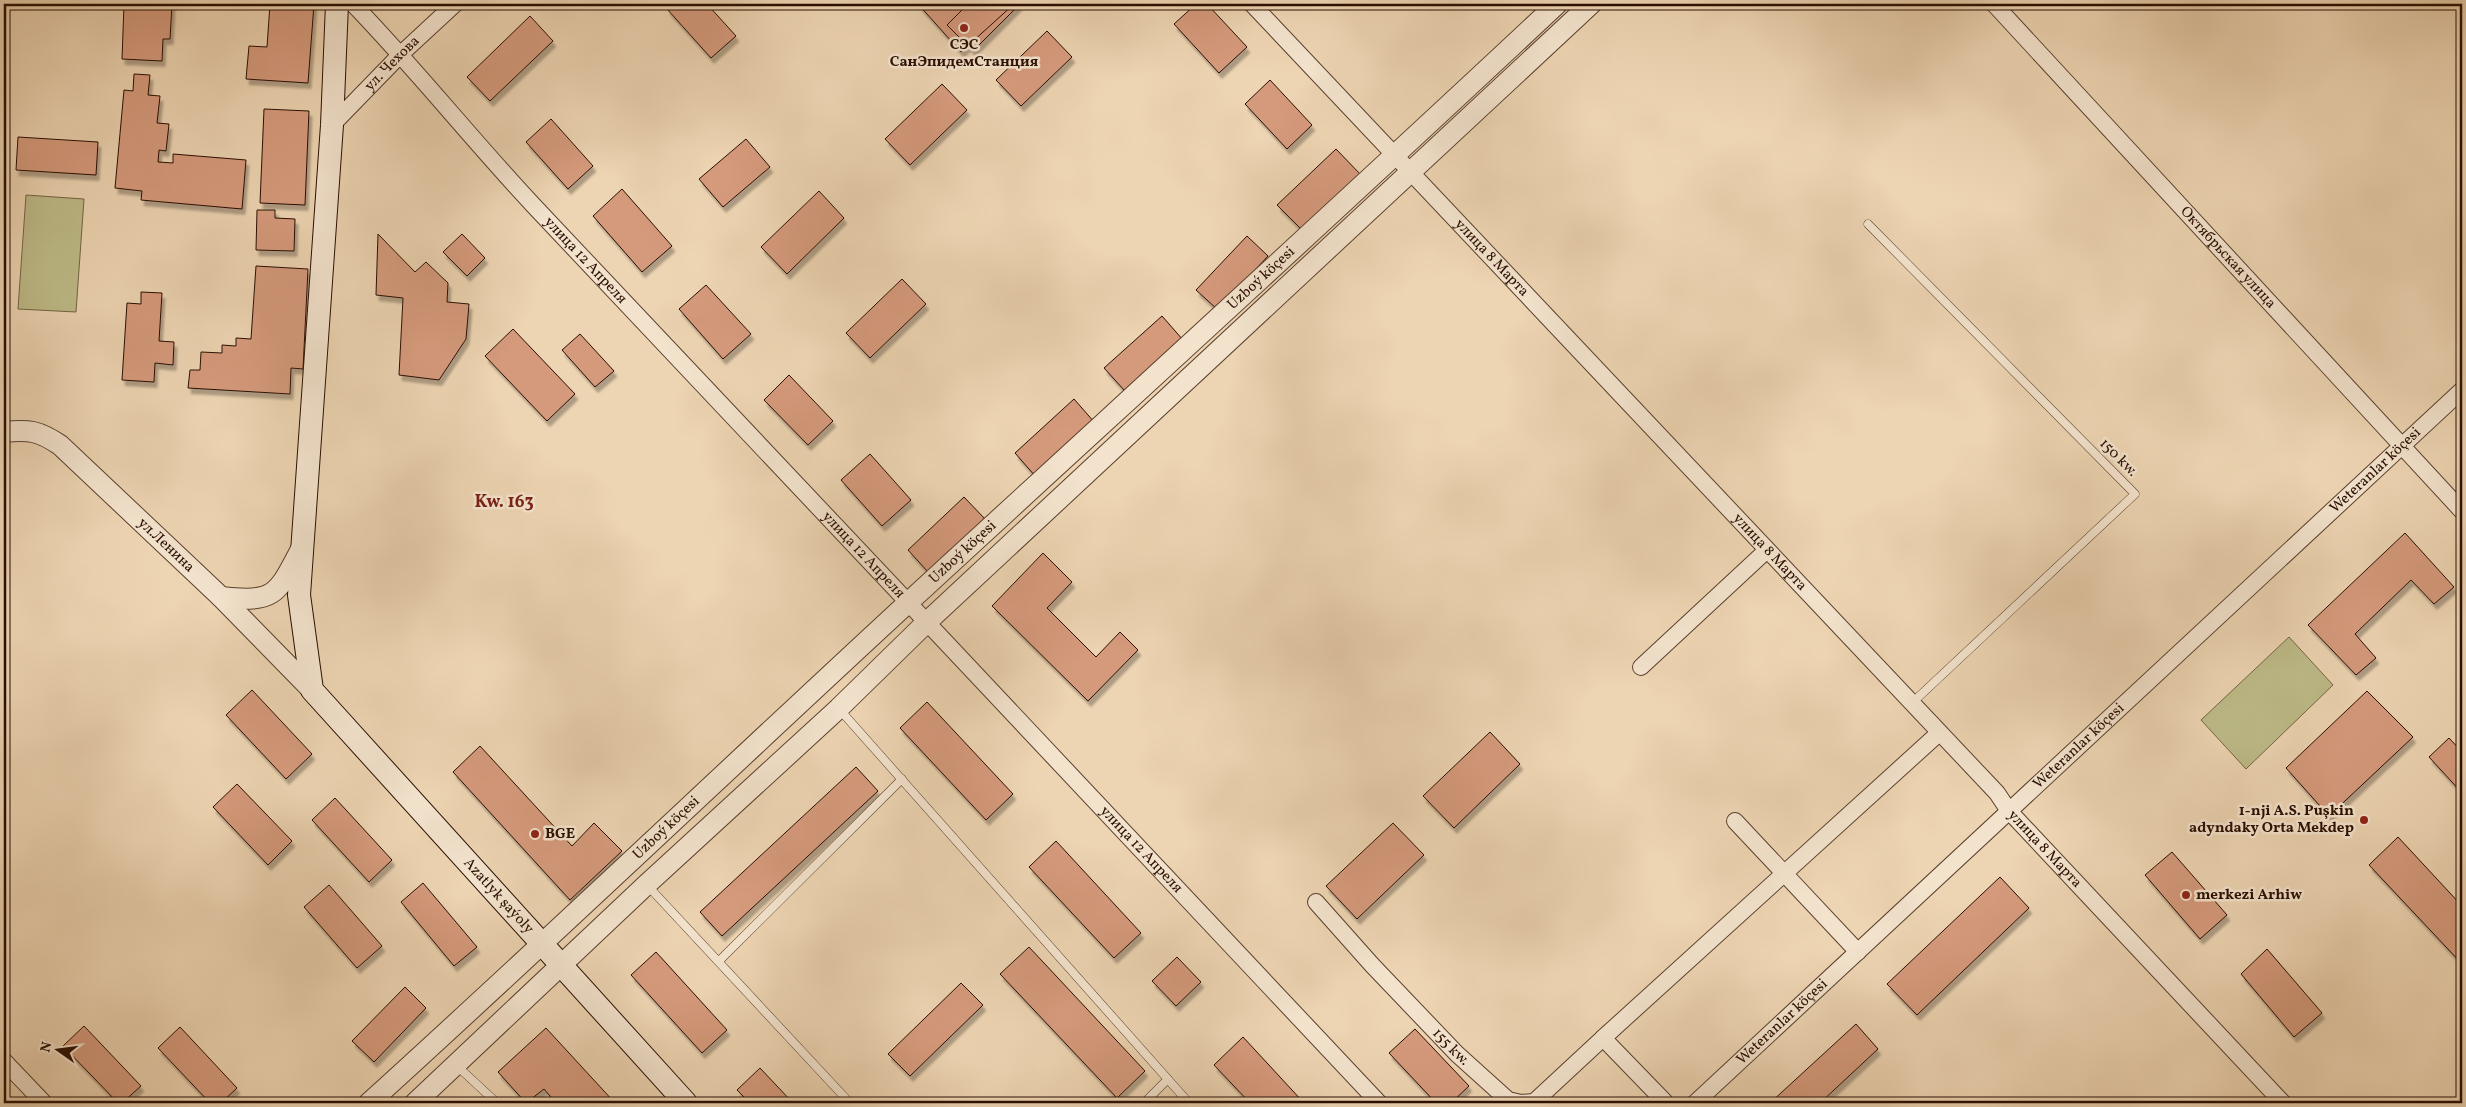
<svg xmlns="http://www.w3.org/2000/svg" width="2466" height="1107" viewBox="0 0 2466 1107" font-family="Vollkorn,serif">
	<defs>
		<filter id="shadow"><feDropShadow dx="3" dy="5.5" stdDeviation="1" flood-color="#0004"/></filter>
	</defs>
	<rect width="100%" height="100%" fill="#edd4b2"/>
	<filter id="stains"><feTurbulence type="fractalNoise" baseFrequency=".004" numOctaves="4"/><feColorMatrix values="0 0 0 0 .2 0 0 0 0 .09 0 0 0 0 .02 0 0 0 .5 -.17"/></filter>
	<radialGradient id="worn" r=".72"><stop offset=".6" stop-color="#630" stop-opacity="0"/><stop offset="1" stop-color="#630" stop-opacity=".3"/></radialGradient>
	<!-- pitch -->
	<path fill="#bdbb88" stroke="#736445" d="M26,195L84,199L76,312L18,309Z
		M2289,637L2333,685L2246,769L2201,720Z"/>
	<!-- building -->
	<path fill="#d59a7c" stroke="#290e02" filter="url(#shadow)" d="M124,4H172L170,39H163L162,61L122,59Z
		M270,4H314L308,83L246,79L249,46L267,47Z
		M673,4H707L736,36L711,58L667,9Z
		M918,4H1014L961,52Z
		M968,4H1020L973,51L947,25Z
		M1196,4H1207L1247,47L1219,73L1174,24Z
		M530,16L553,41L490,101L467,77Z
		M1047,31L1072,57L1021,106L996,80Z
		M134,74L150,75L148,95L160,96L157,123L169,124L166,151L159,150L158,162L173,163V154L246,160L242,209L141,200L142,191L115,188L124,90L133,91Z
		M1270,80L1312,125L1287,149L1245,104Z
		M942,84L967,110L910,165L885,139Z
		M264,109L309,111L305,205L260,203Z
		M551,119L593,166L568,189L526,142Z
		M18,137L98,142L96,175L16,170Z
		M746,139L770,167L723,207L699,179Z
		M1336,149L1361,175L1303,231L1277,205Z
		M622,189L672,246L642,272L593,216Z
		M819,191L844,218L787,274L761,247Z
		M257,210H275V218L295,219L294,251L256,250Z
		M378,234L415,272L426,262L448,283L447,302L469,304L466,339L439,380L399,375L403,298L376,295Z
		M462,234L485,258L467,276L443,252Z
		M1247,236L1268,256L1218,310L1196,290Z
		M256,266L308,269L303,369L291,368L290,394L188,388L190,370H200L201,352L222,353V345L236,346V338L251,339Z
		M902,279L926,304L870,358L846,333Z
		M706,285L751,334L723,359L679,309Z
		M141,292L162,293L159,341L174,342L173,365L155,363L154,382L122,380L127,303L141,304Z
		M1162,316L1183,340L1125,391L1104,368Z
		M513,329L575,394L547,421L485,356Z
		M580,334L614,371L595,387L562,350Z
		M789,375L833,421L808,445L764,400Z
		M1074,399L1095,423L1036,477L1015,453Z
		M870,454L911,500L882,526L841,480Z
		M964,497L985,519L929,573L908,550Z
		M2405,533L2454,587L2434,604L2411,580L2355,634L2376,658L2356,675L2308,625Z
		M1043,553L1072,582L1047,608L1096,657L1120,632L1138,650L1088,701L992,606Z
		M252,690L312,754L286,779L226,715Z
		M2367,691L2413,737L2329,816L2286,768Z
		M927,702L1013,794L986,820L900,728Z
		M1490,732L1520,764L1454,828L1423,796Z
		M2449,738L2462,752V793L2429,757Z
		M480,746L572,846L594,823L622,851L570,900L453,772Z
		M856,767L878,791L722,936L700,912Z
		M237,784L292,841L268,865L213,807Z
		M335,798L392,860L369,882L312,820Z
		M1393,823L1424,855L1357,919L1326,886Z
		M2398,837L2462,906V964L2369,865Z
		M1056,841L1141,933L1114,958L1029,867Z
		M2172,852L2227,915L2200,939L2145,875Z
		M2000,877L2029,908L1917,1015L1887,984Z
		M423,883L477,947L454,966L401,902Z
		M329,885L382,946L357,968L304,907Z
		M1029,947L1145,1071L1117,1098L1000,974Z
		M2267,949L2322,1013L2294,1037L2241,974Z
		M656,952L727,1030L702,1053L631,975Z
		M1177,957L1201,982L1176,1006L1152,981Z
		M961,983L983,1005L910,1076L888,1054Z
		M405,987L426,1008L374,1062L352,1041Z
		M1856,1024L1878,1049L1820,1103H1770Z
		M84,1026L141,1086L122,1103H118L63,1046Z
		M180,1027L237,1088L221,1103H210L158,1048Z
		M546,1028L615,1103H556L544,1089L526,1103L498,1072Z
		M1415,1029L1469,1086L1451,1103H1436L1389,1053Z
		M1243,1037L1304,1103H1250L1214,1065Z
		M760,1068L793,1103H750L737,1090Z
		M469,1097L474,1103H463Z
		M935,1098L940,1103H930Z"/>
	<g fill="none" stroke-linecap="round" stroke-linejoin="round">
		<defs>
			<path id="service" d="M1868,224L2135,494L1912,703
				M840,710L1189,1103
				M647,885L850,1103
				M719,961L902,779
				M456,1065L497,1103
				M1144,1103L1168,1079"/>
			<g id="minor">
				<path id="s1" d="M353,4C416,69 472,140 534,206C816,505 1098,803 1379,1103"/>
				<path id="s2" d="M1252,4L1997,793L2009,811L2283,1103"/>
				<path id="s3" d="M1994,4L2462,511"/>
				<path id="s4" d="M332,125L401,54L455,4"/>
				<path d="M1641,667L1767,550"/>
				<path d="M1735,821L1858,952"/>
				<path id="s5" d="M1316,902L1372,965L1457,1054L1508,1100L1521,1103L1534,1102L1603,1038"/>
				<path d="M4,1061L44,1103"/>
				<path d="M1666,1103L1603,1038L1939,733"/>
				<path id="s6" d="M1695,1103L2462,390"/>
			</g>
			<g id="tertiary">
				<path id="s7" d="M4,432C29,429 39,431 60,445L221,597L312,690"/>
				<path d="M221,597C275,603 277,595 301,549"/>
				<path id="s8" d="M369,1103C552,937 730,767 912,599C1127,401 1344,204 1557,4"/>
				<path d="M415,1103L646,885L839,708L928,621L1591,4"/>
			</g>
			<g id="secondary">
				<path id="s9" d="M337,4L332,125L299,595L312,690L686,1103"/>
			</g>
		</defs>
		<!-- service casing -->
		<use href="#service" stroke="#5a402e" stroke-width="9"/>
		<!-- minor casing -->
		<use href="#minor" stroke="#5a402e" stroke-width="18"/>
		<!-- tertiary casing -->
		<use href="#tertiary" stroke="#5a402e" stroke-width="22"/>
		<!-- secondary casing -->
		<use href="#secondary" stroke="#290e02" stroke-width="24"/>
		<!-- service -->
		<use href="#service" stroke="#f3e3cd" stroke-width="8"/>
		<!-- minor -->
		<use href="#minor" stroke="#f3e3cd" stroke-width="16"/>
		<!-- tertiary -->
		<use href="#tertiary" stroke="#f3e3cd" stroke-width="20"/>
		<!-- secondary -->
		<use href="#secondary" stroke="#f3e3cd" stroke-width="22"/>
	</g>
	<!-- markers -->
	<g fill="#8f2418" stroke="#f3e3cd" stroke-width="2">
		<circle cx="964" cy="28" r="5"/>
		<circle cx="2364" cy="820" r="5"/>
		<circle cx="535" cy="834" r="5"/>
		<circle cx="2186" cy="895" r="5"/>
	</g>
	<g text-anchor="middle" dominant-baseline="central" stroke-width="5" stroke-linejoin="round" paint-order="stroke">
		<!-- poi labels -->
		<g font-size="15" font-weight="bold" fill="#290e02" stroke="#f3e3cd" text-anchor="start">
			<text x="964" y="45" text-anchor="middle">СЭС<tspan x="964" dy="17">СанЭпидемСтанция</tspan></text>
			<text x="2354" y="811" text-anchor="end">1-nji A.S. Puşkin<tspan x="2354" dy="17">adyndaky Orta Mekdep</tspan></text>
			<text x="545" y="834">BGE</text>
			<text x="2196" y="895">merkezi Arhiw</text>
		</g>
		<!-- street labels -->
		<g font-size="15" fill="#290e02" stroke="#f3e3cd">
			<text stroke="none"><textPath href="#s4" startOffset="86">ул. Чехова</textPath></text>
			<text stroke="none"><textPath href="#s2" startOffset="349">улица 8 Марта</textPath></text>
			<text stroke="none"><textPath href="#s3" startOffset="345">Октябрьская улица</textPath></text>
			<text stroke="none"><textPath href="#s1" startOffset="346">улица 12 Апреля</textPath></text>
			<text stroke="none"><textPath href="#s8" startOffset="1215">Uzboý köçesi</textPath></text>
			<text transform="translate(2118 458) rotate(45)">150 kw.</text>
			<text stroke="none"><textPath href="#s6" startOffset="929">Weteranlar köçesi</textPath></text>
			<text stroke="none"><textPath href="#s7" startOffset="205">ул.Ленина</textPath></text>
			<text stroke="none"><textPath href="#s2" startOffset="754">улица 8 Марта</textPath></text>
			<text stroke="none"><textPath href="#s8" startOffset="810">Uzboý köçesi</textPath></text>
			<text stroke="none"><textPath href="#s1" startOffset="751">улица 12 Апреля</textPath></text>
			<text stroke="none"><textPath href="#s6" startOffset="524">Weteranlar köçesi</textPath></text>
			<text stroke="none"><textPath href="#s8" startOffset="405">Uzboý köçesi</textPath></text>
			<text stroke="none"><textPath href="#s2" startOffset="1159">улица 8 Марта</textPath></text>
			<text stroke="none"><textPath href="#s1" startOffset="1156">улица 12 Апреля</textPath></text>
			<text stroke="none"><textPath href="#s9" startOffset="966">Azatlyk şaýoly</textPath></text>
			<text stroke="none"><textPath href="#s6" startOffset="119">Weteranlar köçesi</textPath></text>
			<text stroke="none"><textPath href="#s5" startOffset="198">155 kw.</textPath></text>
		</g>
		<!-- quarter labels -->
		<g font-size="18" font-weight="bold" fill="#7a1f14" stroke="#f3e3cd">
			<text x="504" y="502">Kw. 163</text>
		</g>
	</g>
	<!-- margin -->
	<rect width="2466" height="1107" fill="none" stroke="#edd4b2" stroke-width="20"/>
	<rect x="5" y="5" width="2456" height="1097" fill="none" stroke="#290e02" stroke-width="2.5"/>
	<rect x="10" y="10" width="2446" height="1087" fill="none" stroke="#290e02"/>
	<!-- north arrow -->
	<g transform="translate(58 1050) rotate(284)" stroke="#f3e3cd" stroke-width="4" paint-order="stroke">
	<path d="M0-4L9 19L0 12L-9 19Z" fill="#290e02"/>
	<text y="-8" font-size="14" font-weight="bold" text-anchor="middle" fill="#290e02">N</text>
	</g>
	<rect width="100%" height="100%" filter="url(#stains)"/>
	<rect width="100%" height="100%" fill="url(#worn)"/>
</svg>
